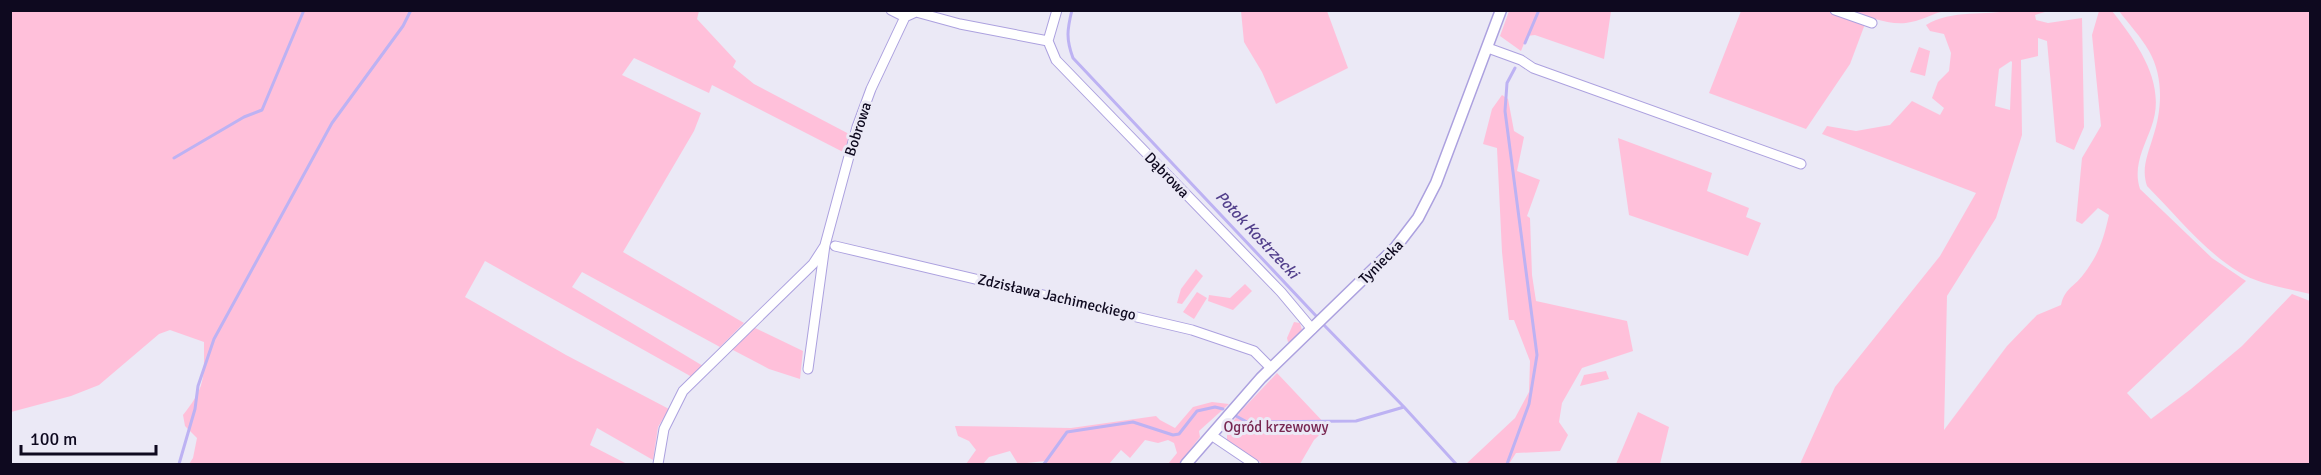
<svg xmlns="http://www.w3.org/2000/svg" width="2321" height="475" viewBox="0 0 2321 475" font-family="Signika,sans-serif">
	<rect width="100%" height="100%" fill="#ebe9f6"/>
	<!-- green -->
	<path fill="#ffc0da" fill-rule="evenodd" d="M2014,10L2048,11L2035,15L2036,20L2048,23L2082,18L2084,127L2074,150L2056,142L2047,41L2038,38V56L2021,60L2022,135L1996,218L1947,296L1944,430L2007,346L2037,315L2061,305C2065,288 2073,288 2083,275C2099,254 2103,241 2109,215L2098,208L2082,224L2076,221L2082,158L2101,126L2092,35L2099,11H2112C2137,43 2168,84 2151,128C2143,149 2133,167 2140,189L2212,258L2246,281L2127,393L2151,419L2191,389L2242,346L2292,294L2310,301V464H1800L1835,387L1940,256L1976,193L1822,134L1827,126L1856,131L1890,125L1912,101L1940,115L1944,108L1932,98L1938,82L1949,71L1951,53L1944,34L1930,31L1926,25C1952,9 1985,16 2014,10ZM2011,61L2012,62L2010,110L1995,106L1999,69Z
		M11,11H699L697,19L736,61L733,67L754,84L851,135L845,153L712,85L709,93L634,58L622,75L701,113L694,131L623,252L744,323L720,347L582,272L572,287L703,366L692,377L485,261L465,297L566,355L669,409L658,427L653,460L597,428L590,445L627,464H189L193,458L197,438L185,426L183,415C206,387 204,377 204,342L170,330L159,334L99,385L71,396L11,412Z
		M1241,11H1327L1348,68L1276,104L1262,72L1244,42Z
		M1509,11H1611L1604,59L1535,35L1527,36L1521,51L1500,36Z
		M1741,11H1827L1865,24L1850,64L1806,129L1709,93Z
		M1850,11H1947C1934,12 1924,20 1911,22C1892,27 1868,16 1850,11Z
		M2119,11H2310V294C2287,288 2260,285 2239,272C2204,251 2176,215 2147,186C2141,168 2148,154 2153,137C2162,110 2164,77 2149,51C2141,37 2129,24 2119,11Z
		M1919,47L1930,51L1925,76L1910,72Z
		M1502,95L1508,99L1514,131L1524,137L1517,171L1540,180L1527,216L1530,218L1532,275L1536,301L1627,321L1633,351L1582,368L1562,403L1559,422L1568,435L1560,451L1516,453L1509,464H1466L1515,418L1529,392L1530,361L1514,320H1509L1502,252L1497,148L1483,144L1492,109Z
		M1618,138L1712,173L1707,191L1749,208L1746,217L1761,223L1748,256L1629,215Z
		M1196,269L1203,276L1182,304L1177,303L1181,289Z
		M1245,284L1252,291L1233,310L1208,301L1209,295L1230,298Z
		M1197,292L1207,298L1194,319L1183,312Z
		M1294,322L1300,323L1302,330L1292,341L1288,342L1287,338Z
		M753,327L803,351L800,379L769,369L731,349Z
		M1606,371L1609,379L1580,386L1584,375Z
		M1277,373L1328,427L1314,440L1300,464H1263L1227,441V430L1240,412Z
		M1212,402L1229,404L1199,431L1200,437L1179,464H1168L1177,453L1174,443L1168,440L1158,443L1145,440L1130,458L1121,450L1109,464H1043L1045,461L1018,464L1010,451L989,457L983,464H966L976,450L969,441L958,436L955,426L1071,428L1156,416L1160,420L1175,428L1193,407Z
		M1638,412L1669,427L1660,464H1616Z"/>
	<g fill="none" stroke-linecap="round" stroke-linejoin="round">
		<!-- stream -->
		<path stroke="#bdb2f3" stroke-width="3" d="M1072,10C1067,30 1066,39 1073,58L1318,318
			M1525,43L1539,10
			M174,158L244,117L262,110L304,10
			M1322,323L1404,407L1456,464
			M1236,416L1247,422L1356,421L1404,407
			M179,464L195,409L198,386L214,339L332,123L403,26L411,10
			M1044,464L1067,432L1133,422L1173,435L1179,434L1197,411L1215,407L1223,409
			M1507,464L1529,404L1537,355L1505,111L1507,83L1515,68"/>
		<defs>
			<path id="minor" d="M891,10L905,17L916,12L960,24L1048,41
				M1057,10L1048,41L1056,60L1281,292L1312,329
				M1835,10L1872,23
				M1488,48L1521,60L1533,68L1801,164
				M835,246L1192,330L1254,351L1271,368
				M808,369L825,245L845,171L857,127L871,89L905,17
				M1211,435L1254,464
				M658,464L664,429L683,391L813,264L824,247"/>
			<path id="tertiary" d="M1186,464L1261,378L1395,248L1418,218L1436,183L1501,10"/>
		</defs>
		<!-- minor casing -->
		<use href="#minor" stroke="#aca1df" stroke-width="11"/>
		<!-- tertiary casing -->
		<use href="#tertiary" stroke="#aca1df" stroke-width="13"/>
		<!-- minor -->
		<use href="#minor" stroke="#fff" stroke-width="9"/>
		<!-- tertiary -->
		<use href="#tertiary" stroke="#fff" stroke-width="10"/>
	</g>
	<g text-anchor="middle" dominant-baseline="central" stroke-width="6" stroke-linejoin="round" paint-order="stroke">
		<!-- street labels -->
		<g font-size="15" fill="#0e091f" stroke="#ebe9f6">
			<text transform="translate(858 129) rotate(-72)">Bobrowa</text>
			<text transform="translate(1167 175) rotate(46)">Dąbrowa</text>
			<text transform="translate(1381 262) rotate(-45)">Tyniecka</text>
			<text transform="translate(1057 297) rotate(13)">Zdzisława Jachimeckiego</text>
		</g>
		<!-- park labels -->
		<g font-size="15" fill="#782751" stroke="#ebe9f6">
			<text x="1276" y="427">Ogród krzewowy</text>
		</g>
		<!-- water labels -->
		<g font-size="16" font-style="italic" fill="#53408c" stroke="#ebe9f6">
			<text transform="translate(1257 235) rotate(47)">Potok Kostrzecki</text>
		</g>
	</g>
	<!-- border -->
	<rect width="2321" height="475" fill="none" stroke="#0e091f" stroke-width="24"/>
	<!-- scale -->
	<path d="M21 445v9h135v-9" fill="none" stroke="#0e091f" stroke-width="3"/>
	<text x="30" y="445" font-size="18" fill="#0e091f" stroke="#ebe9f6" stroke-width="4.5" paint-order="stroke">100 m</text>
</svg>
